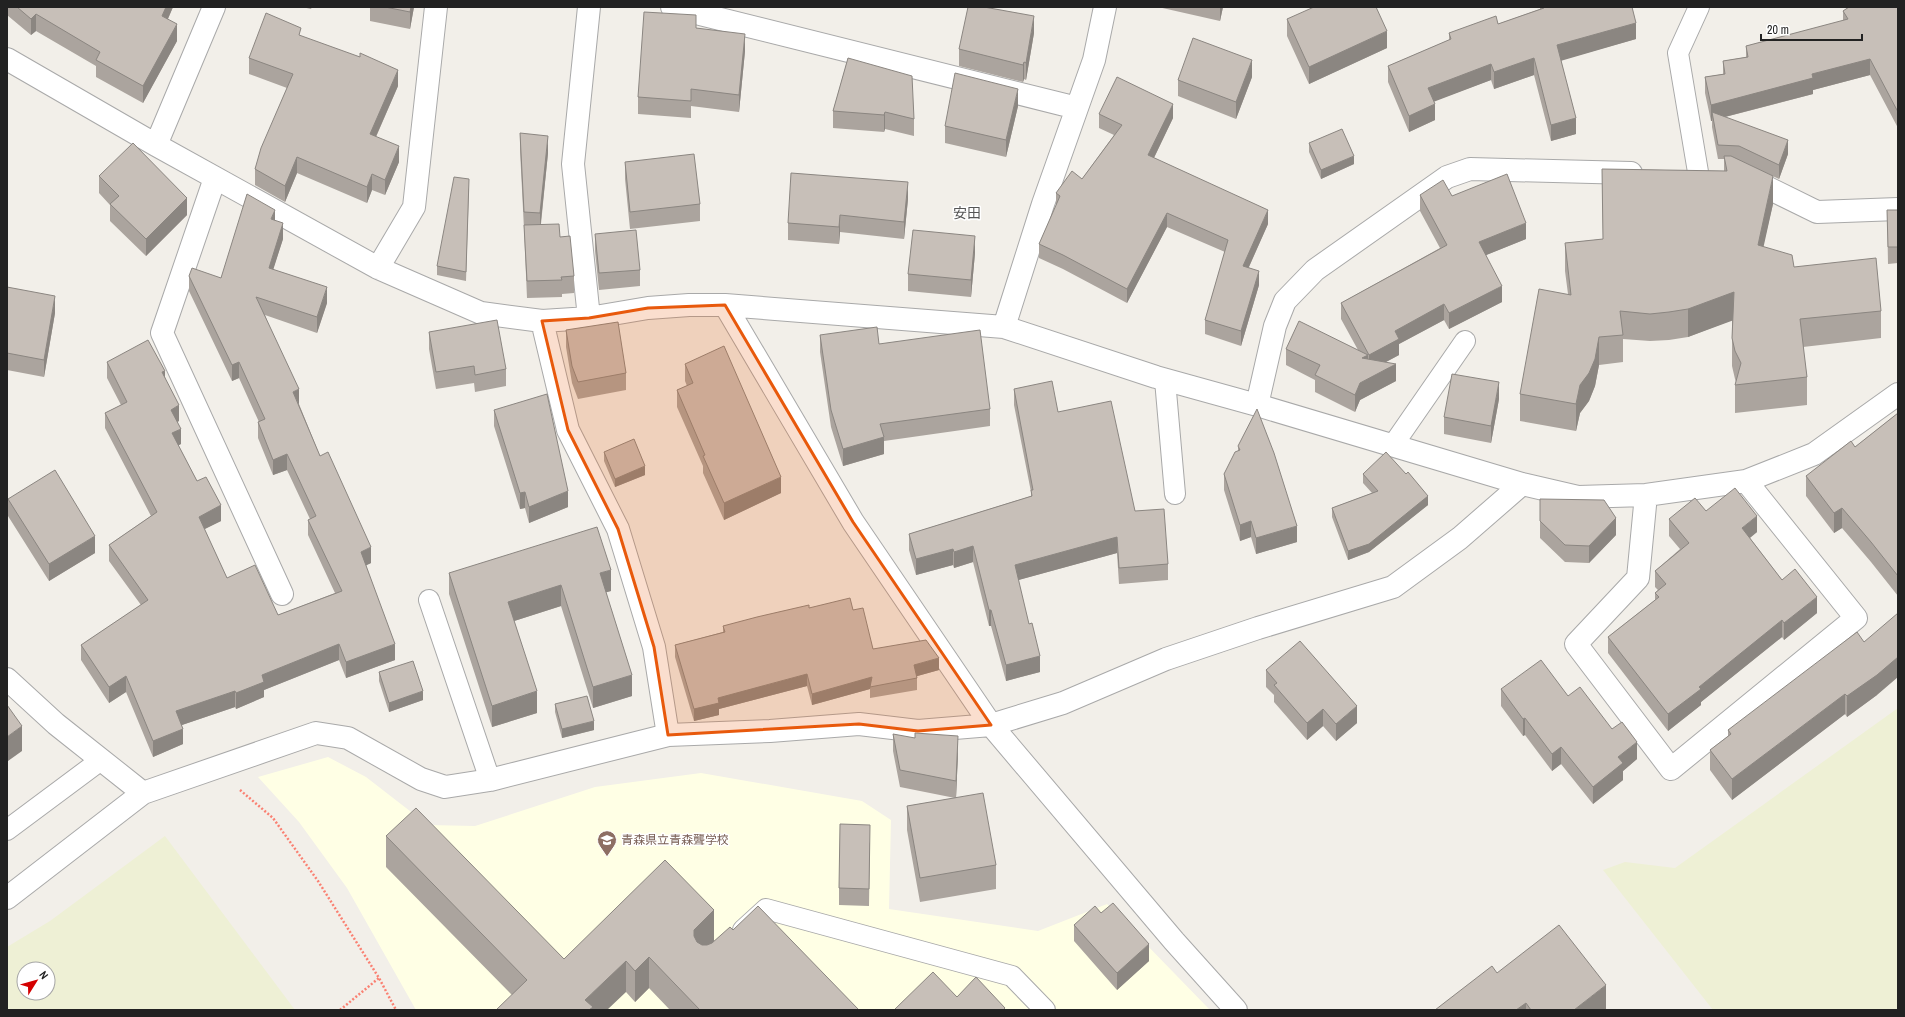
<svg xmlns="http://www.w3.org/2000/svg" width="1905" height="1017" viewBox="0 0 1905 1017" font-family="'Archivo Narrow','Noto Sans JP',sans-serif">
	<rect width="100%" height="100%" fill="#f2efe9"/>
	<!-- education -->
	<path fill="#ffffe5" d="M328,757L366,777L428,825L475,826L595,787L701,773L862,801L891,820L889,909L1038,931L1107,904L1210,1010H416L347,888L299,822L258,777Z"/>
	<!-- farmland -->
	<path fill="#eef0d5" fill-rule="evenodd" d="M1898,708V1010H1713L1603,870L1625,862L1675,868Z
		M165,836L295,1010H7V947L50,921ZM24,969H48V993H24Z"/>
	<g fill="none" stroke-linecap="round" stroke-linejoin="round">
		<defs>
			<path id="lane" d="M1698,172L1678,53L1699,7
				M1165,380L1175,494
				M1393,445L1465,341
				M429,600L490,780
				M7,830L101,760
				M743,930L766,909L1012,976L1045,1010"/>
			<path id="street" d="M672,7L1077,108
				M7,59L156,145L378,268L481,313L542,321L589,318L648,308L689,305H725L1004,327L1156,377L1257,405L1522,484L1578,497L1646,495L1746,481L1814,454L1898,394
				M156,145L214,7
				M1746,177L1817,212L1898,209
				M215,178L162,333L282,594
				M378,268L414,207L436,7
				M725,305L853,522L991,725L1174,941L1236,1010
				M589,318L573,164L589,7
				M542,321L568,430L618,529L654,647L668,735
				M1004,327L1043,204L1094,60L1105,7
				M1257,405L1275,326L1285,301L1315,270L1447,177L1470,169L1631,173
				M1646,495L1638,578L1576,644L1671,769L1856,618L1746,481
				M7,679L56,724L143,793
				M7,898L143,793L316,733L348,738L421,779L445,787L490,780L668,735L770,731L859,724L918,731L991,725L1063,703L1166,659L1258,628L1393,587L1460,538L1522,484"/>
		</defs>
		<!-- lane casing -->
		<use href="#lane" stroke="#a9a9a9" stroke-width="22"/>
		<!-- street casing -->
		<use href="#street" stroke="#a9a9a9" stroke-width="24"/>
		<!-- path -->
		<path stroke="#fa8072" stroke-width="2.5" stroke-dasharray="2 2" stroke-linecap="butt" d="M240,790L273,818L318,881L379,978L396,1010
			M340,1010L379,978"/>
		<!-- lane -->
		<use href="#lane" stroke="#fff" stroke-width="20"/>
		<!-- street -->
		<use href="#street" stroke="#fff" stroke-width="22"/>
	</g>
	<!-- wall -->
	<path fill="#aba49e" d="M7,7H173L168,19L177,41L143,103L96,77V66L36,31L31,35L7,15Z
		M302,7H312L311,9Z
		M370,7H414L410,29L370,21Z
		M1158,7H1223L1220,21Z
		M1540,7H1632L1636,39L1561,60L1576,134L1551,141L1534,75L1494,89L1491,80L1434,101L1435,120L1409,132L1388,82V66L1449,40V33L1498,24L1540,9Z
		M1847,7H1898V128L1870,75L1813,90V94L1725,117L1788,154L1779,179L1739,160L1773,204L1763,246L1794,267L1881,311V338L1803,347L1807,377V405L1735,413V385L1736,382L1735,379L1732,366V320L1688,337L1669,340L1650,341L1623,339V362L1599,365L1595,386L1589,401L1580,413L1576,431L1520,421V394L1568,294L1565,271V243L1603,239L1602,169L1724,171V159H1718L1712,127V121H1711L1705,93V77L1723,74V61L1746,57V46L1843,21V11L1847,8Z
		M1287,19L1387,48L1309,84L1287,36Z
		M696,28L745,51L739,112L691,106V118L638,114V97Z
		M1034,33L1026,80L1024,79L1023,82L959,66V49Z
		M301,36L398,86L376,137L399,162L385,195L372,190L367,203L297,173L285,202L255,185V169L287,88L249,74V58Z
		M848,58L914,119V136L885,129L884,132L833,128V111Z
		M1252,77L1236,119L1178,96V80Z
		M1018,106L1006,157L945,143V126Z
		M1099,114L1173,118L1154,158L1268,224L1249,267L1259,285L1241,346L1205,334V320L1225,252L1167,227L1127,303L1063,269L1039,258V244L1056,206V193L1082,179L1114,135L1099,128Z
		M520,133L548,153L541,224L560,237L574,276V293L562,294V297L527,298L524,229L520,150Z
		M1309,143L1354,164L1321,179L1309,152Z
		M625,162L700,204V221L630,229L625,179Z
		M99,176L187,215L146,256L110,221V205L99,193Z
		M469,187L466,281L437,275V266Z
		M1420,195L1452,196L1526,239L1486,255L1502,302L1449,329L1444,320L1399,344V355L1386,362L1396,381L1360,400L1355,412L1315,392V380L1286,365V349L1358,350L1341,319V303L1440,248L1420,211Z
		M908,199L904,239L840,232L839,244L788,240V223Z
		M1887,210H1898V263L1888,264Z
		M275,220L283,239L273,269L327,303L317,333L265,315L299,404L320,456L371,563L366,565L395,660L346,678L339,660L264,690V697L236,709L235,707L182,725L183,744L153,757L126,692L109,703L81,660V645L141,605L109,561V545L151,516L105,428V413L121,405L107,378V362L165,377L179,421L177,422L181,444L178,445L197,481L221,521L204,529L227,578L278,615L335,593L308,535V520L310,519L287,470L273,475L258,438V422H259L239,378L232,381L189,291V276L221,278Z
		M595,234L640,270V286L599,290L595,251Z
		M975,253L971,297L908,291V274Z
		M7,287L55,313L44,377L7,370Z
		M566,330L626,373V390L578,399L572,383L566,347Z
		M429,332L506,369V386L475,392L474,383L436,389L429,349Z
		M820,335L879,344L990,409V426L884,441V454L843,466L831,427L820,352Z
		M685,364L781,493L724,520L703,473V466L677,407V390L687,386L685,381Z
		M1014,389L1058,412L1135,511L1168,564V580L1119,584L1117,553L1018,580L1040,672L1006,681L991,626H989L973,562L954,568L953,565L916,575L909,550V534L1031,496V492L1014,405Z
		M1499,399L1491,443L1444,434V417Z
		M494,410L568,507L529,523L525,508L520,509L494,426Z
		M1898,413V596L1871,562L1842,528L1834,533L1806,496V476L1855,447Z
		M1238,446L1297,542L1256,554L1251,537L1240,541L1224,490V474L1238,451Z
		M604,452L645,475L615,487L604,461Z
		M1363,474L1428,505L1369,552L1348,560L1332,517V508L1372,493L1363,483Z
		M8,499L95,553L49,581L8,516Z
		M1540,499L1616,535L1589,563L1565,562L1540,538Z
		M1706,511L1757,532L1750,538L1782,580L1817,613L1784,640L1782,637L1701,702V705L1668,731L1608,653V637L1655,600V593L1658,590L1655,587V571L1680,549L1669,536V519Z
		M449,573L611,591L606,592L632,696L593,708L561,606L514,621L537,713L492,727L449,594Z
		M809,608L853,610L873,649L939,670L917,676V690L870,698V689L812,705L807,686L719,709V715L694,721L675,657V645L723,632V626Z
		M1864,642L1877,695L1847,717L1845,714L1732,800L1710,770V750L1728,736V730Z
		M1266,670L1357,723L1336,741L1323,726L1307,740L1274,702V695L1266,687Z
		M379,672L423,700L389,712L379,681Z
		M1501,689L1568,696L1612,729L1637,759L1623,771V780L1593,804L1561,764L1552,771L1525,735L1523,736L1501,706Z
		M555,704L594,730L562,738L555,712Z
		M893,734L958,753L956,798L996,865V889L920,902L907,830V806L955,798L900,787L893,751Z
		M386,836L564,959L714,941L733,930L859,1010H670L649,988L635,1002L626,992L512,995L386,867Z
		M870,842L869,906L839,905V888Z
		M1101,913L1149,961L1117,990L1074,941V925Z
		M1497,973L1606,1010H1435Z"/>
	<!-- shaded-wall -->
	<path fill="#8b8681" d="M166,7H173L162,32V16Z
		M411,7H414L410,29V12Z
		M1220,7H1223L1220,21Z
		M36,14V31L31,35V19Z
		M1034,16V33L1026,80V63Z
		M1636,23V39L1557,62V45Z
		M177,24V41L143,103V86Z
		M1387,31V48L1309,84V67Z
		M745,34V51L739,112V95Z
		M1534,58V75L1494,89V72Z
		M1870,59V75L1813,90V94L1713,120L1712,112V121H1711V105L1812,74Z
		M1252,60V77L1236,119V102Z
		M1024,62V79L1023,82V65Z
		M1491,64V80L1428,104V88Z
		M398,70V86L370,150V134Z
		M1018,89V106L1006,157V140Z
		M1173,104V118L1148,170V155Z
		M1435,104V120L1409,132V116Z
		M885,112V129L884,132V115Z
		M1576,118V134L1551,141V125Z
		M548,136V153L540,230V213Z
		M1788,140V154L1779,179V165Z
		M399,146V162L385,195V180Z
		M1354,156V164L1321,179V170Z
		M297,157V173L285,202V186Z
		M372,174V190L367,203V187Z
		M1773,176V204L1758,272V245Z
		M908,182V199L904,239V222Z
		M187,198V215L146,256V239Z
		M275,210V225L271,219Z
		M1268,210V224L1243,280V266Z
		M1167,213V227L1127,303V289Z
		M840,215V232L839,244V227Z
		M283,223V239L269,283V268Z
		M1526,223V239L1479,258V242Z
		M975,236V253L971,297V280Z
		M1259,271V285L1241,346V331Z
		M1502,286V302L1449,329V313Z
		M327,287V303L317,333V317Z
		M1734,292V320L1688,337V309Z
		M55,296V313L44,377V360Z
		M1444,304V320L1399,344V355L1369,371V355L1395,331Z
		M1599,337V365L1595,386L1589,401L1580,413L1576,431V404L1580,385Z
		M1368,355V372L1362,358Z
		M239,362V378L232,381V365Z
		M1396,364V381L1360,400L1355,412V395L1360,383Z
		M165,371V387L162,372Z
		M1499,382V399L1491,443V426Z
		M299,389V405L293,392Z
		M179,405V421L171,425V410Z
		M181,429V444L172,449V433Z
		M884,437V454L843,466V449Z
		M287,454V470L273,475V460Z
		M645,466V475L615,487V479Z
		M781,477V493L724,520V503Z
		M568,491V507L529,523V507Z
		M525,492V508L520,509V493Z
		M1428,496V505L1369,552L1348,560V551Z
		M221,505V521L199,532V517Z
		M1842,508V528L1834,533V513Z
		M1757,516V532L1742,544V528Z
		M1616,518V535L1589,563V546Z
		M1251,521V537L1240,541V525Z
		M1297,526V542L1256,554V538Z
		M95,536V553L49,581V564Z
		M1117,537V553L1015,581V565Z
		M973,546V562L954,568V552Z
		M371,547V563L361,568V552Z
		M953,549V565L916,575V559Z
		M611,570V591L600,594V573Z
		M561,585V606L508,623V602Z
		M1817,597V613L1784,640V623Z
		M989,610H991V626H989Z
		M1782,620V637L1701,702V705L1668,731V714L1699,687Z
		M339,644V660L264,690V697L236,709V693L262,675Z
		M395,644V660L346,678V662Z
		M1040,656V672L1006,681V665Z
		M1898,657V677L1877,695L1847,717V696Z
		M939,658V670L914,677V665Z
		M807,674V686L719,709V715L694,721V709L718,698Z
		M632,675V696L593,708V687Z
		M126,676V692L109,703V687Z
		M872,677L870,689L812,705V694Z
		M235,691V707L176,727V711Z
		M423,691V700L389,712V703Z
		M537,691V713L492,727V706Z
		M1845,694V714L1732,800V779Z
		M1357,706V723L1336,741V724Z
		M1323,709V726L1307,740V723Z
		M1525,718V735L1523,736V719Z
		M594,721V730L562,738V729Z
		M22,726V751L8,761V777L7,778V737Z
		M183,729V744L153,757V741Z
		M958,736V753L956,798V781Z
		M1637,742V759L1623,771V780L1593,804V787L1618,757Z
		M1561,747V764L1552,771V754Z
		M714,910V941L694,961V930Z
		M1149,944V961L1117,990V973Z
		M649,957V988L635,1002V971Z
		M626,961V992L607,1010H585V1000Z
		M1606,985V1010H1574Z
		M1526,1003V1010H1516Z"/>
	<!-- building -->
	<path fill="#c7bfb8" stroke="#8b8681" d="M17,7H166L162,16L177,24L143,86L96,60L100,52L36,14L31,19Z
		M385,7H411L410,12Z
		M968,7H984L1034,16L1026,63L1024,62L1023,65L959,49Z
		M1314,7H1376L1387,31L1309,67L1287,19Z
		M1544,7H1632L1636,23L1557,45L1576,118L1551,125L1534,58L1494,72L1491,64L1428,88L1435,104L1409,116L1388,66L1451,39L1449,33L1496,16L1498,24L1544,8Z
		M1849,7H1898V112L1870,59L1812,74L1813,78L1711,105L1705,77L1725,74L1723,61L1748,57L1746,46L1848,19L1843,11Z
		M644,12L696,15V28L745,34L739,95L691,89V101L638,97Z
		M266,13L301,28L299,35L360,57V53L398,70L370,134L399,146L385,180L372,174L367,187L297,157L285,186L255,169L261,148L293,74L249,58Z
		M1193,38L1252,60L1236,102L1178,80Z
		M848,58L912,76L914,119L885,112L884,115L833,111Z
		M955,73L1018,89L1006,140L945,126Z
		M1117,77L1173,104L1148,155L1268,210L1243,266L1259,271L1241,331L1205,320L1228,240L1167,213L1127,289L1063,255L1039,244L1060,196L1056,193L1072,171L1082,179L1122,125L1099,114Z
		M1712,112L1788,140L1779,165L1739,146L1718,145Z
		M1342,129L1354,156L1321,170L1309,143Z
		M520,133L548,136L540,213L524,212Z
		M133,143L187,198L146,239L110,204L119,196L99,176Z
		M694,154L700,204L630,212L625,162Z
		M1724,156H1731L1773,176L1758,245L1792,255L1794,267L1876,258L1881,311L1800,319L1807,377L1735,385L1741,363L1735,351L1732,338L1734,292L1688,309L1669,312L1650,314L1620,311L1623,335L1599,337L1595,359L1589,373L1580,385L1576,404L1520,394L1539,289L1571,295L1565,243L1603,239L1602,169L1727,171Z
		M791,173L908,182L904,222L840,215L839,227L788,223Z
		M1507,174L1526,223L1479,242L1502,286L1449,313L1444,304L1395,331L1399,339L1369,355L1341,303L1447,245L1420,195L1443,180L1452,196Z
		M454,177L469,179L466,272L437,266Z
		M247,194L275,210L271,219L283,223L269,268L327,287L317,317L256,297L299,389L293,392L320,456L328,452L371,547L361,552L395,644L346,662L339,644L262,675L264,682L236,693L235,691L176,711L183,729L153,741L126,676L109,687L81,645L148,600L109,545L157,512L105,413L127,402L107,362L148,340L165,371L162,372L179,405L171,410L181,429L172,433L197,481L206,477L221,505L199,517L227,578L255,565L278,615L342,591L308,520L316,516L287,454L273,460L258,422L265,419L239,362L232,365L189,276L192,268L221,278Z
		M1887,210H1898V247H1888Z
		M559,224L560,237L570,236L574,276L561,277L562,280L527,281L524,225Z
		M636,230L640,270L599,273L595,234Z
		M913,230L975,236L971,280L908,274Z
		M7,287L55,296L44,360L7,353Z
		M497,320L506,369L475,375L474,366L436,372L429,332Z
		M1299,321L1368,355L1362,358L1396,364L1360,383L1355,395L1315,375L1320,365L1286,349Z
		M618,322L626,373L578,382L572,366L566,330Z
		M877,327L879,344L980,330L990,409L880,424L884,437L843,449L831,410L820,335Z
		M724,346L781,477L724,503L703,456L705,455L677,390L693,383L685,364Z
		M1452,374L1499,382L1491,426L1444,417Z
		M1052,381L1058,412L1111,401L1135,511L1164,509L1168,564L1119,568L1117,537L1015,565L1029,624L1032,623L1040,656L1006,665L991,610H989L973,546L954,552L953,549L916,559L909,534L1032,496L1031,490H1033L1014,389Z
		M547,394L568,491L529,507L525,492L520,493L494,410Z
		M1257,409L1274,453L1297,526L1256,538L1251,521L1240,525L1224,474L1235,452L1240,450L1238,446Z
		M1898,413V576L1871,542L1842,508L1834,513L1806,476L1851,441L1855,447Z
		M634,439L645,466L615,479L604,452Z
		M1386,452L1406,474L1408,472L1428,496L1369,544L1348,551L1332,508L1378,491L1363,474Z
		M55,470L95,536L49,564L8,499Z
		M1735,488L1757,516L1742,528L1782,580L1795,569L1817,597L1784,623L1782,620L1699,687L1701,689L1668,714L1608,637L1659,597L1655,593L1666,584L1655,571L1689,543L1669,519L1695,498L1706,511Z
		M1540,499L1604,500L1616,518L1589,546L1565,545L1540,521Z
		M597,527L611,570L600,573L632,675L593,687L561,585L508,602L537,691L492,706L449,573Z
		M850,598L853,610L863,608L873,649L926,640L939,658L914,665L917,678L870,687L872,677L812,694L807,674L718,698L719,703L694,709L675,645L725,632L723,626L757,617L809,605V608Z
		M1898,613V657L1877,675L1847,696L1845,694L1732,779L1710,750L1731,734L1728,730L1857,632L1864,642Z
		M1300,641L1357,706L1336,724L1323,709L1307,723L1274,685L1277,683L1266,670Z
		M1541,660L1568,696L1580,687L1612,729L1622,722L1637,742L1618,757L1623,763L1593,787L1561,747L1552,754L1525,718L1523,719L1501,689Z
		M413,661L423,691L389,703L379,672Z
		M587,696L594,721L562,729L555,704Z
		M7,705L22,726L7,737Z
		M915,733L958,736L956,781L900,770L893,734L915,738Z
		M983,793L996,865L920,878L907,806Z
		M416,808L564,959L665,860L714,910L694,930V936L697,942L702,945H707L712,943L730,927L733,930L758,906L859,1010H700L649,957L635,971L626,961L585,1000L593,1007L589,1010H496L527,980L386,836Z
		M840,824L870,825L869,889L839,888Z
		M1113,903L1149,944L1117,973L1074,925L1095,906L1101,913Z
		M1559,925L1606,985L1574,1010H1531L1526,1003L1516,1010H1435L1492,966L1497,973Z
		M933,972L957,997L976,977L1005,1008L1003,1010H894Z"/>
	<!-- marked area -->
	<path fill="#e8590c" fill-opacity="0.2" stroke="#e8590c" stroke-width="3" stroke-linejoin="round" d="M725,305L853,522L991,725L918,731L859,724L668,735L654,647L618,529L568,430L542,321L589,318L648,308Z"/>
	<!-- icons -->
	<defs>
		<symbol id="school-pin" viewBox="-11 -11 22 30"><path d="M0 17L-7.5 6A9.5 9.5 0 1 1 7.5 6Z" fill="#8d6e63" stroke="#fff"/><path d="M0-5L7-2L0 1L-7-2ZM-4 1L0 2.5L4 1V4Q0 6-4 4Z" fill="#fff"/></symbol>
	</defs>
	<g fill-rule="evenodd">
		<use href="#school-pin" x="596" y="829" width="22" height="30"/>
	</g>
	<g text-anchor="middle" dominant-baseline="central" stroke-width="3" stroke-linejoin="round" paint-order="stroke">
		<!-- education labels -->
		<g font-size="12" fill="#785e54" stroke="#fff" text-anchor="start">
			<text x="621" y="840">青森県立青森聾学校</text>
		</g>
		<!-- quarter labels -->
		<g font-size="14" fill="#555" stroke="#fff">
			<text x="967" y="213">安田</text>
		</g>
	</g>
	<!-- border -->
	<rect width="1905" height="1017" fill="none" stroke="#222222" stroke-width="16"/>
	<!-- north arrow -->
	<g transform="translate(36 981) rotate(53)"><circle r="19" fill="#ffffff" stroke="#a7a7a7"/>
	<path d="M0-3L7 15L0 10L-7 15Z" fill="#d40000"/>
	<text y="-6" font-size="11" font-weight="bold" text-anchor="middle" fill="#222222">N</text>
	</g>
	<!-- scale -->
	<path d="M1761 34v6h101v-6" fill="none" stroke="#222222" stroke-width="2"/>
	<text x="1767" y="34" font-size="12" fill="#222222" stroke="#ffffff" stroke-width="3" paint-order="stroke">20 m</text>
</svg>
